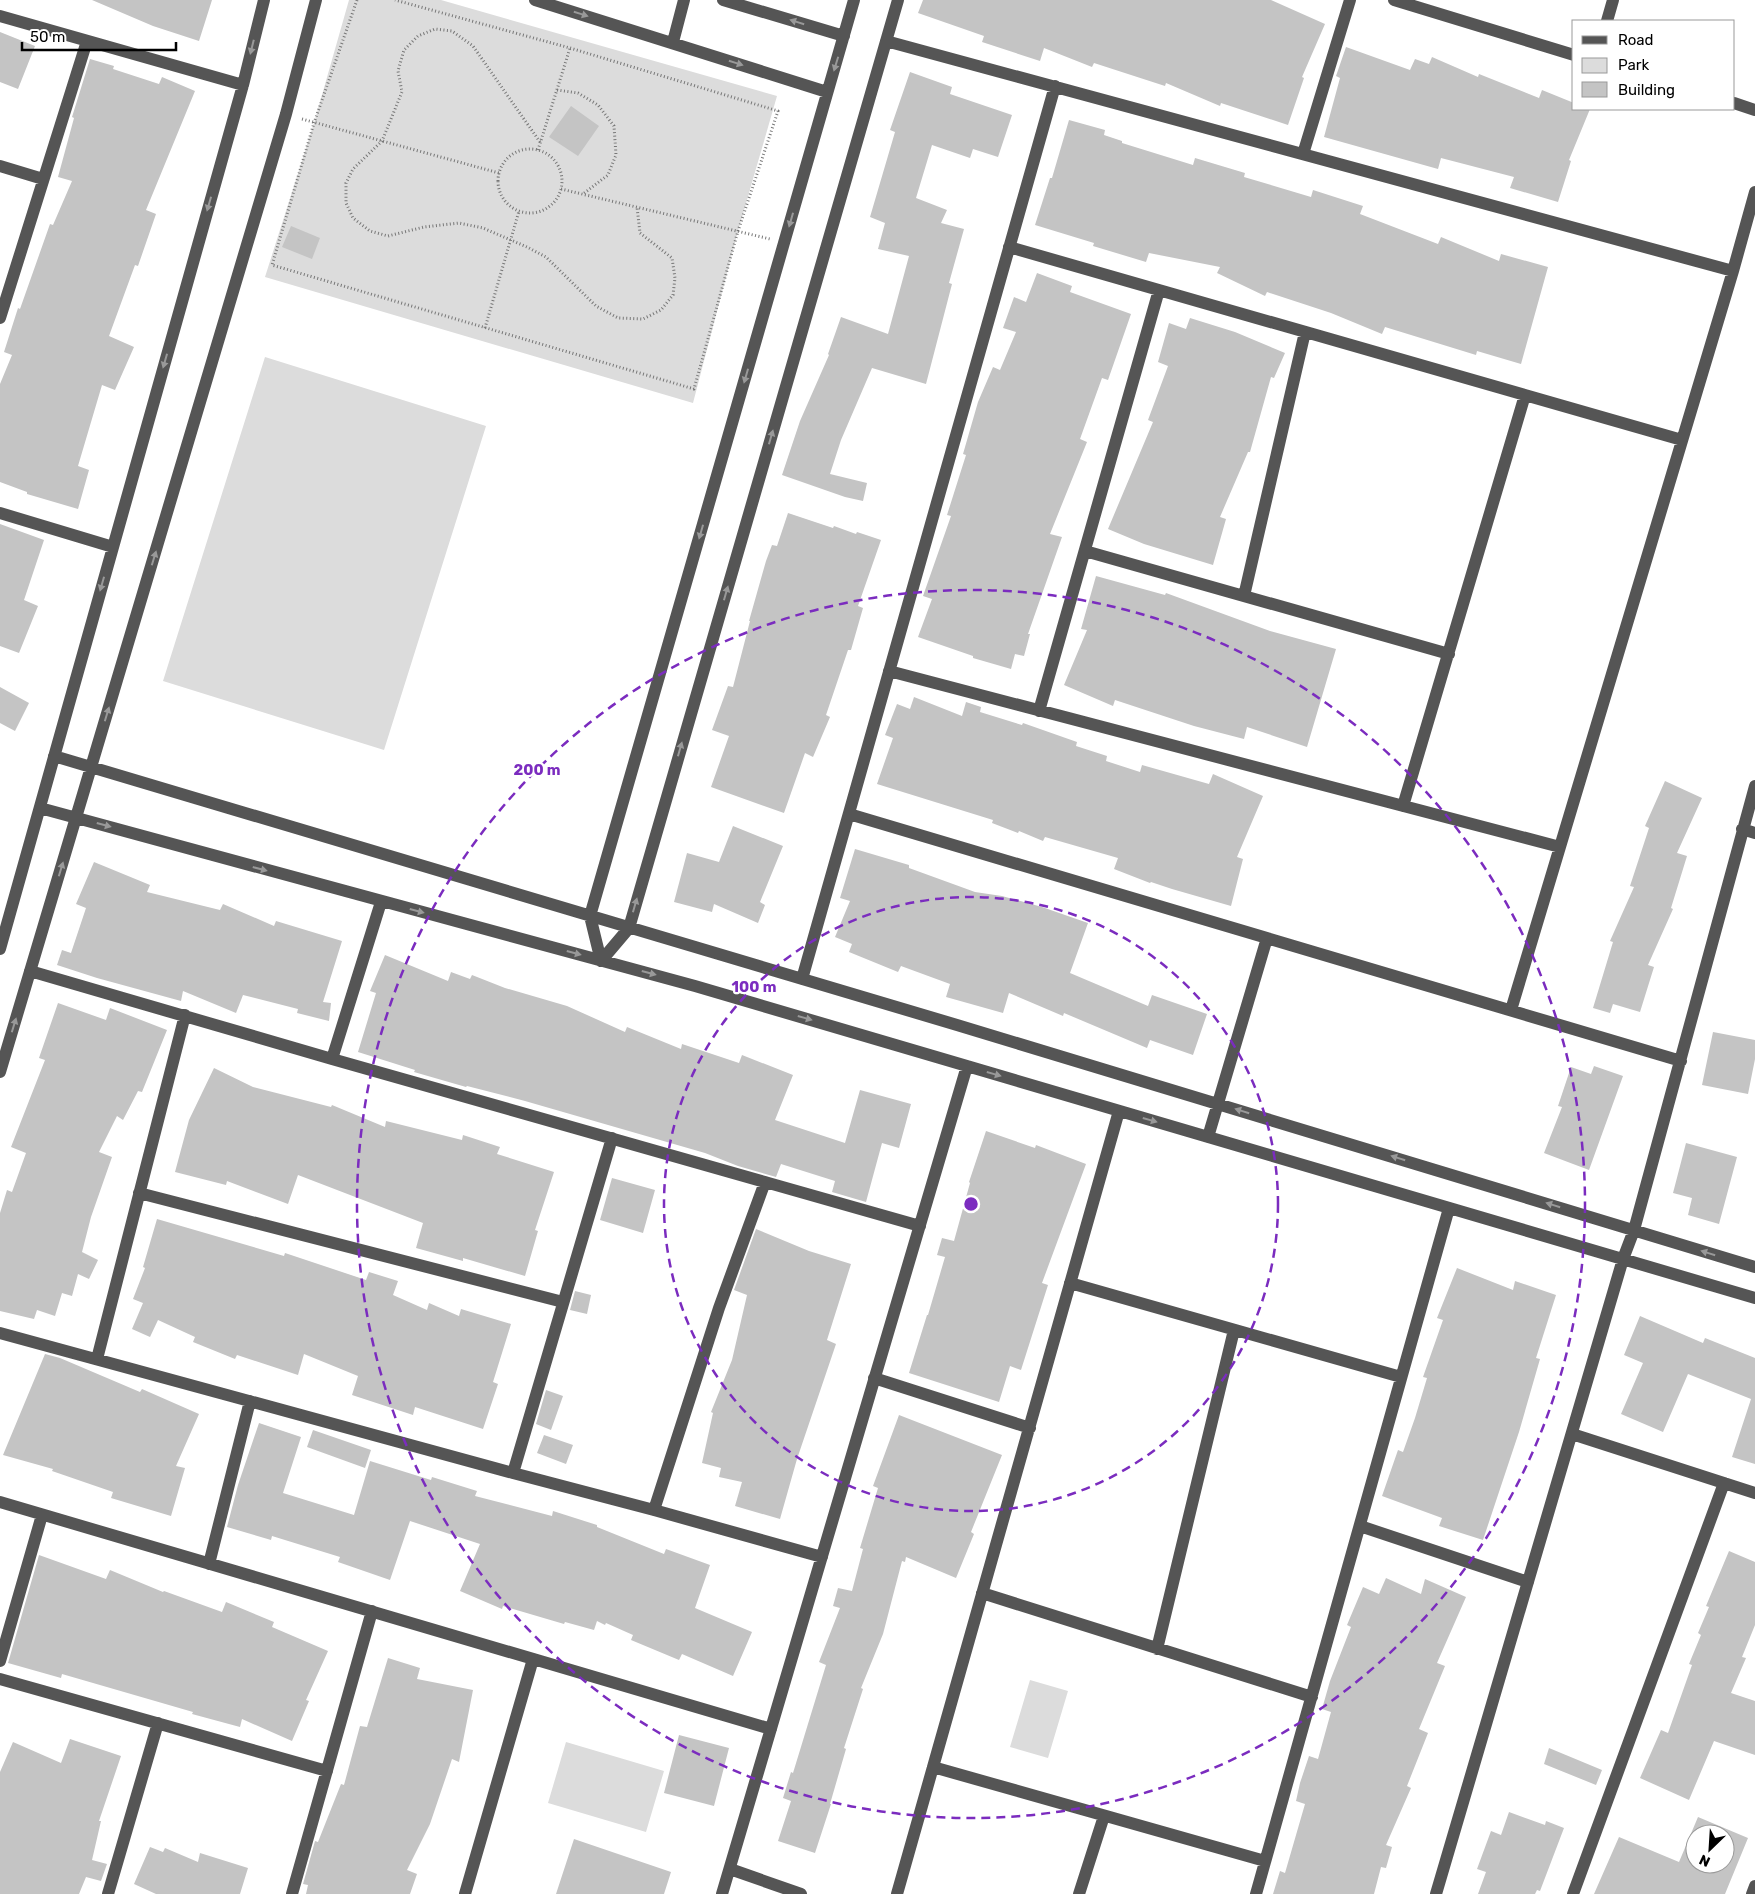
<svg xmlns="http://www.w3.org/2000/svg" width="1755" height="1894" viewBox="0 0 1755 1894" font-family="Rubik,sans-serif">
	<rect width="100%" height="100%" fill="#fff"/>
	<!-- green -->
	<path fill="#dcdcdc" d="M349,0H441L777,96L738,231L693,403L265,277L314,123Z
		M265,357L486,426L384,750L163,681Z
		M1030,1680L1068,1691L1048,1758L1010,1747Z
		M566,1742L664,1771L646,1832L548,1803Z"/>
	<!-- building -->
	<path fill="#c4c4c4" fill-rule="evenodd" d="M92,0H212L199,41L153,26Z
		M923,0H1271L1325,24L1302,77L1304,78L1288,125L1221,103L1220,106L1166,83L1165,86L1094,63L1092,67L1044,48L1040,61L982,42L984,36L918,13Z
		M0,32L35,46L18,89L0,82Z
		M1346,47L1410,70L1415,59L1429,64L1432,57L1478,77L1479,74L1539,98L1542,90L1574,103V109H1590L1569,160L1571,161L1558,202L1510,188L1514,177L1441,158L1438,169L1324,137L1340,78L1336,76Z
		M90,59L114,66L113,69L159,84L162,77L195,91L146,210L156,214L138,266L135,265L109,336L134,347L115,390L102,385L78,466L89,470L78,509L27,494V492L0,482V384L12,355L4,352L18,308L20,309L50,224L53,225L72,181L58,177L74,118L72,117Z
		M910,72L952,87L950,94L1012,115L998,157L973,149L970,158L932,145L916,198L947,210L941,223L964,229L949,283L952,284L926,384L872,368L841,440L830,474L867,483L863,501L845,497L782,475L800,421L829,355L828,354L841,317L888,334L909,256L878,249L885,223L870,217L895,132L890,130Z
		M571,106L599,126L578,156L549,137Z
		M1069,120L1105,130L1104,135L1122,141V143L1193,165L1195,158L1245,173L1244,177L1311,197L1313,190L1363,206L1360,214L1438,244L1441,237L1499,261L1501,254L1548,267L1521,364L1477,351L1476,355L1385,327L1382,334L1331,313L1267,292L1265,296L1217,273L1220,267L1149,253L1146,262L1093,246L1094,243L1035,225L1050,178H1052Z
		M291,226L320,238L312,259L282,247Z
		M1037,273L1072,286L1070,292L1131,314L1108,380L1102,378L1080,439L1087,442L1050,534L1062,537L1028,634H1030L1024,656L1015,654L1011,669L973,658V656L918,637L932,599L923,596L951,516L947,515L966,455L963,454L978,402L993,367L1000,370L1016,332L1003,328L1014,297L1026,302Z
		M1190,318L1235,332L1285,353L1274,378L1271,377L1250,452H1248L1220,517L1226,519L1213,565L1144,544L1108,529L1153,422L1148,420L1168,366L1158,362L1169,323L1186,329Z
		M788,513L833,528L834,526L856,534L857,532L881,540L858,606L863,608L851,650H848L826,715L830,717L813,757L805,753L784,813L711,787L729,736L712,730L728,686L733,687L750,621H749L766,561L772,545L777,546Z
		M0,524L44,540L24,600L38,606L19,653L0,646Z
		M1096,576L1165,595L1166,593L1270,631L1336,649L1307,747L1247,727L1244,739L1194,726L1115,700L1113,706L1064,685L1087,630L1081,629Z
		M0,687L29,703L15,731L0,723Z
		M914,697L962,716L966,702L981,707L980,712L1022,725L1023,723L1077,742L1076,746L1107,756L1106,761L1140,772L1142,765L1209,784L1213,774L1263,796L1237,857L1243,859L1231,906L1172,889L1151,882L1150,883L1114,869L1118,858L1045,837L1043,841L1019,831L1018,833L992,823L993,820L877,784L893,738L885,735L897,704L910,709Z
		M1665,781L1702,798L1677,853L1687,856L1671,908L1673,909L1648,965L1654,967L1640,1012L1613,1004L1610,1013L1593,1008L1613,942L1610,941L1634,887L1630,886L1649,828L1645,826Z
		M733,826L783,846L760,902L765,905L758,923L714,904L712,912L674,902L687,853L719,862Z
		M855,849L909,865V868L975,892L1002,896L1042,907L1088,923L1070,973L1148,1006L1152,995L1207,1014L1193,1055L1150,1040L1147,1048L1064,1013L1063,1016L1009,993L1003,1013L946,997L950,984L901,966L898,972L849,952L852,944L835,937L850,901L840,898Z
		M94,862L150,885L147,892L220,910L223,904L274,926L276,921L342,941L323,1002L331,1003L329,1021L297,1013L298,1009L243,995L236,1013L183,991L181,1001L97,978L57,965L62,950L71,953L86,908L76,904Z
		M385,955L448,981L451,972L470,979L472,975L505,988L567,1006L625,1032L627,1027L681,1049L682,1044L739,1063L742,1055L793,1075L775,1120L845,1143L860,1090L911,1104L899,1148L882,1143L866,1202L832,1192L835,1181L781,1164L776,1177L738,1166L705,1153L525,1101L467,1086L466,1087L414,1072L415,1070L358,1052L376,993L370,991Z
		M58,1003L106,1020L110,1008L167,1030L142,1092L138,1091L123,1120L117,1116L99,1152L112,1157L91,1217L82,1252L98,1260L89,1279L78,1274L72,1296L62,1293L55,1316L37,1310L34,1319L0,1311V1213L7,1190L12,1192L26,1153L11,1147L45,1060L39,1058Z
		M1713,1032L1755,1040V1059L1748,1094L1702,1085Z
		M1594,1066L1623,1076L1589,1170L1544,1153L1562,1107L1558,1106L1571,1067L1591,1074Z
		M214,1068L253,1087L331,1107L332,1105L385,1127L386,1121L462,1140L463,1135L500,1147L497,1154L554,1172L535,1230L538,1231L525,1276L463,1258V1261L416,1248L423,1223L298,1175L288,1204L227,1181L226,1185L175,1172L189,1120Z
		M986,1131L1035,1148L1036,1145L1086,1164L1042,1283L1048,1285L1021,1370L1010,1366L999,1402L909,1373L927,1315H928L945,1257L937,1255L942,1238L954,1241L970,1183L969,1182Z
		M1686,1143L1737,1157L1719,1224L1688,1215L1692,1198L1673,1193Z
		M612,1178L655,1190L643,1233L600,1220Z
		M157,1219L284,1256L285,1253L366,1280L369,1272L398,1281L393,1295L427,1310L429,1303L459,1316L461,1309L511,1324L493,1382L498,1384L483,1429L415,1407L413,1415L352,1395L358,1376L304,1354L298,1375L237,1355L235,1359L193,1342L195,1337L158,1320L150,1337L132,1329L143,1303L133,1299L145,1268L143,1267Z
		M756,1229L809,1251L851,1264L827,1340L836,1344L797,1459L780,1519L735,1506L742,1482L719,1477L721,1468L702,1463L713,1413L711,1412L732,1360L747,1295L734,1290Z
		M1457,1268L1513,1290L1515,1281L1556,1295L1536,1358L1540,1359L1519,1432L1483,1540L1439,1526L1442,1518L1382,1496L1398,1450L1403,1452L1415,1418L1427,1378L1423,1377L1443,1320L1437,1318Z
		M575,1291L591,1295L587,1314L570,1310Z
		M1640,1316L1703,1343L1705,1338L1755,1358V1464L1732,1457L1751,1399L1688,1374L1663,1432L1621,1414L1643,1363L1624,1355Z
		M45,1354L60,1358L140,1392L142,1389L199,1414L176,1466L185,1468L171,1516L111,1498L113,1492L52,1471L53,1469L3,1455Z
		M546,1390L563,1396L551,1430L536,1424Z
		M899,1415L1002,1455L971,1532L974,1534L956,1578L906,1557L905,1562L902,1561L883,1634L861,1688L863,1689L844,1748L846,1749L830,1804H831L815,1853L778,1841L791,1801L783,1798L791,1772L793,1773L826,1665L819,1662L840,1608L833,1606L838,1588L852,1591L863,1549L860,1548L878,1488L873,1486Z
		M259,1423L301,1437L283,1493L354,1515L370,1461L431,1480L432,1477L477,1491L475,1496L552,1516L553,1511L597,1525V1527L664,1554L666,1549L710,1565L695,1608L752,1632L733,1676L682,1654L679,1660L631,1640L633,1635L606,1623L605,1625L597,1621L594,1630L565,1622L564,1624L503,1606L502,1609L460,1591L480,1544L410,1521L390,1580L338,1562L340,1557L272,1536L271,1540L227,1527L238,1485Z
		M313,1430L371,1450L365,1468L307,1447Z
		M544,1435L573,1445L566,1464L537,1453Z
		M1729,1551L1755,1562V1625L1742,1657L1746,1658L1731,1693L1755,1701V1755L1714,1741L1689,1800L1640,1778L1661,1730L1668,1733L1692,1665L1689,1664L1701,1635L1698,1633L1709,1607L1706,1606Z
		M39,1555L106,1579L110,1570L163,1592L164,1591L222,1612L226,1602L274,1622L272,1627L328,1651L306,1700L309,1701L292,1741L242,1719L240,1727L192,1714L193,1712L62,1674L61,1678L8,1663Z
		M1386,1578L1421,1594L1425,1579L1466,1597L1437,1663L1445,1666L1419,1729L1428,1733L1407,1786L1411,1788L1386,1845L1392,1847L1386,1868L1381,1867L1374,1894H1273L1280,1871L1285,1873L1305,1804L1296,1801L1300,1783L1309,1756L1318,1759L1331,1712L1322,1709L1330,1681L1351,1627L1347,1625L1363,1587L1379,1594Z
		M388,1658L420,1668L417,1679L473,1690L459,1762L452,1759L430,1824L407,1870L417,1874L410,1894H306L308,1885L303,1884L315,1841L318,1842L341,1784L344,1785L360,1726L367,1727Z
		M679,1735L729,1748L714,1806L664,1793Z
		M70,1739L121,1756L99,1821H101L92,1860L107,1864L101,1881L86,1877L79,1894H0V1772L13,1742L61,1763Z
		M1549,1748L1602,1770L1596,1785L1544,1764Z
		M1509,1812L1545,1825L1546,1821L1564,1828L1540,1891L1537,1890L1535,1894H1478L1486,1872L1477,1869L1491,1831L1501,1835Z
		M1698,1817L1748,1838L1725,1894H1594L1619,1837L1679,1862ZM1695,1834H1725V1864H1695Z
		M574,1839L671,1872L664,1894H556Z
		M150,1847L163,1852L165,1848L198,1862L200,1853L248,1868L240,1894H156L134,1884Z"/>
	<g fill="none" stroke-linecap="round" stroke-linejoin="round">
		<!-- path -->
		<path stroke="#777" stroke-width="3" stroke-dasharray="1 2.5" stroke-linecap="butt" d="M357,0L314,123L272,265L694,389L738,231L778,111L570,48L395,0
			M557,90L578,93L598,105L614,126L616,155L608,175L583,194
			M302,119L499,173
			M540,142L473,46L452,31L435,29L418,36L404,50L398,71L402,92L382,141L353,169L346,183V203L353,218L370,231L388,236L424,227L459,223L483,228L527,247L546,257L596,306L618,318L643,319L661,310L673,295L675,278L672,258L640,233L637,207
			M498 181a32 32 0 1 1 64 0a32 32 0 1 1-64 0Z
			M538,150L570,48
			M561,189L770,239
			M485,328L519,211"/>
		<!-- minor -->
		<path stroke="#555" stroke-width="12" d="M535,0L827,92
			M723,0L844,36
			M1394,0L1574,55
			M0,16L243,85
			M1607,21L1613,0
			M886,41L1733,271
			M673,42L684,0
			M1734,103L1755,110
			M1303,154L1350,0
			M0,166L43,179
			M1009,247L1682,440
			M0,318L87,41
			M0,513L113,547
			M1085,551L1449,654
			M1244,596L1305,332
			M889,671L1560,847
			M1039,711L1159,290
			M54,756L957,1025L1755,1267
			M1403,806L1525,395
			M40,808L695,986L1755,1298
			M849,814L1681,1061
			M1742,829L1755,833
			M0,949L243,85L264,0
			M601,961L629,928L898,0
			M601,961L590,916L854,0
			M30,971L332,1059L920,1226
			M802,979L1055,86
			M1511,1010L1733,271L1755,192
			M332,1059L381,902
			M0,1072L286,114L316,0
			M1208,1137L1267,938
			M139,1193L563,1302
			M1070,1283L1401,1377
			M0,1333L513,1473L654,1510L822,1557
			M97,1359L185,1015
			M874,1378L1030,1428
			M1572,1434L1755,1493
			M513,1473L612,1138
			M0,1502L771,1729
			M654,1510L719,1308L765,1182
			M1360,1526L1528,1582
			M209,1564L250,1401
			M982,1593L1312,1697
			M1157,1649L1234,1330
			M0,1661L42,1515
			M0,1679L327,1771
			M933,1767L1265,1861
			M730,1869L801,1894
			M108,1894L158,1723
			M292,1894L372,1611
			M465,1894L533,1659
			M722,1894L967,1066
			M897,1894L1119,1111
			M1079,1894L1104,1816
			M1256,1894L1449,1208
			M1436,1894L1623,1259L1634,1230L1755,786
			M1573,1894L1724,1483
			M1752,1894L1755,1886"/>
	</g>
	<!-- one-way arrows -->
	<defs><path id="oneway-solid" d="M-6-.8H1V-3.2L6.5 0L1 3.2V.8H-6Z" transform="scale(1.25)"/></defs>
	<g fill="#999">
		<use href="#oneway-solid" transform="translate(581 14) rotate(17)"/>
		<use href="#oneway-solid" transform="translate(797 22) rotate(-163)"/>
		<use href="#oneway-solid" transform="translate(252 47) rotate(104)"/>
		<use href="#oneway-solid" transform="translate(736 63) rotate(18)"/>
		<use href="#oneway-solid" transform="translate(836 64) rotate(107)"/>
		<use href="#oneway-solid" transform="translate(209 204) rotate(106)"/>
		<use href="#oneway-solid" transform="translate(791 220) rotate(106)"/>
		<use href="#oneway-solid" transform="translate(165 361) rotate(106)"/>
		<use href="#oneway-solid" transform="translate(746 376) rotate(106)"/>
		<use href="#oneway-solid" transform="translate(771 437) rotate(-74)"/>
		<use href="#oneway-solid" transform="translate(701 532) rotate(106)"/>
		<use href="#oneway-solid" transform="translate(154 558) rotate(-73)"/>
		<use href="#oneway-solid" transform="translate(102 584) rotate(106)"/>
		<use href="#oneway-solid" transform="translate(726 593) rotate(-74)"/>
		<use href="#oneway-solid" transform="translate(107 714) rotate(-73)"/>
		<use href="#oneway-solid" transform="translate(680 749) rotate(-74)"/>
		<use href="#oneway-solid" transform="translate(104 825) rotate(15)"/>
		<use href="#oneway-solid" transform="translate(61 869) rotate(-73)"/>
		<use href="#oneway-solid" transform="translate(260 869) rotate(15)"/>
		<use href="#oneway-solid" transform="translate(635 905) rotate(-74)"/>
		<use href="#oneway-solid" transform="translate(417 911) rotate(15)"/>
		<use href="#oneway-solid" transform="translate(574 953) rotate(15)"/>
		<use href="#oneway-solid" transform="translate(649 973) rotate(15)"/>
		<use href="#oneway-solid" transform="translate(805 1018) rotate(16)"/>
		<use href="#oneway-solid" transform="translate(14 1025) rotate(-73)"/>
		<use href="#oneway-solid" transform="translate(994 1074) rotate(16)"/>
		<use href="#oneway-solid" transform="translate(1242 1111) rotate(-163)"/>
		<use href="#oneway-solid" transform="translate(1150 1120) rotate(16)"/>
		<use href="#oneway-solid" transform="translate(1398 1158) rotate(-163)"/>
		<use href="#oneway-solid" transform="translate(1553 1205) rotate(-163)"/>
		<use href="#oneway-solid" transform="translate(1708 1253) rotate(-163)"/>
	</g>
	<!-- distance rings -->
	<g fill="none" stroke="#7b2cbf" stroke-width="2.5" stroke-dasharray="9 6">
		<circle cx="971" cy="1204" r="307"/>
		<circle cx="971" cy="1204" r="614"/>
	</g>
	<circle cx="971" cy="1204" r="8" fill="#7b2cbf" stroke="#fff" stroke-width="2.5"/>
	<g font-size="15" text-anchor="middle" font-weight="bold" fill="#7b2cbf" stroke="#fff" stroke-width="4.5" stroke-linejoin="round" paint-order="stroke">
		<text x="537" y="775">200 m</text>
		<text x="754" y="992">100 m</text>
	</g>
	<!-- legend -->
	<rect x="1572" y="20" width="162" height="90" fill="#ffffff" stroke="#999999"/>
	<rect x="1582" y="36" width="25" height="8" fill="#555555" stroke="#999999"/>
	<text x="1618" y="45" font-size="15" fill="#000000">Road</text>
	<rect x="1582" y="58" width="25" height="15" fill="#dcdcdc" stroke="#999999"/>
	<text x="1618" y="70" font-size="15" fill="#000000">Park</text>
	<rect x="1582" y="82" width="25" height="15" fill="#c4c4c4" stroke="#999999"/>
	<text x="1618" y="95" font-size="15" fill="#000000">Building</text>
	<!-- north arrow -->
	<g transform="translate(1710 1849) rotate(205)"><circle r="24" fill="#ffffff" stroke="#999999"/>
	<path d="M0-4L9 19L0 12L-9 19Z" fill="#000000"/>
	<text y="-8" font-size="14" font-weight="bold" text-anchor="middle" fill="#000000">N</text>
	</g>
	<!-- scale -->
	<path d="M22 42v8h154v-8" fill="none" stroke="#000000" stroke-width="2.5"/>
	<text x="30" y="42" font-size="15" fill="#000000" stroke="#ffffff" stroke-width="4" paint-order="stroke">50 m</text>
</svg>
